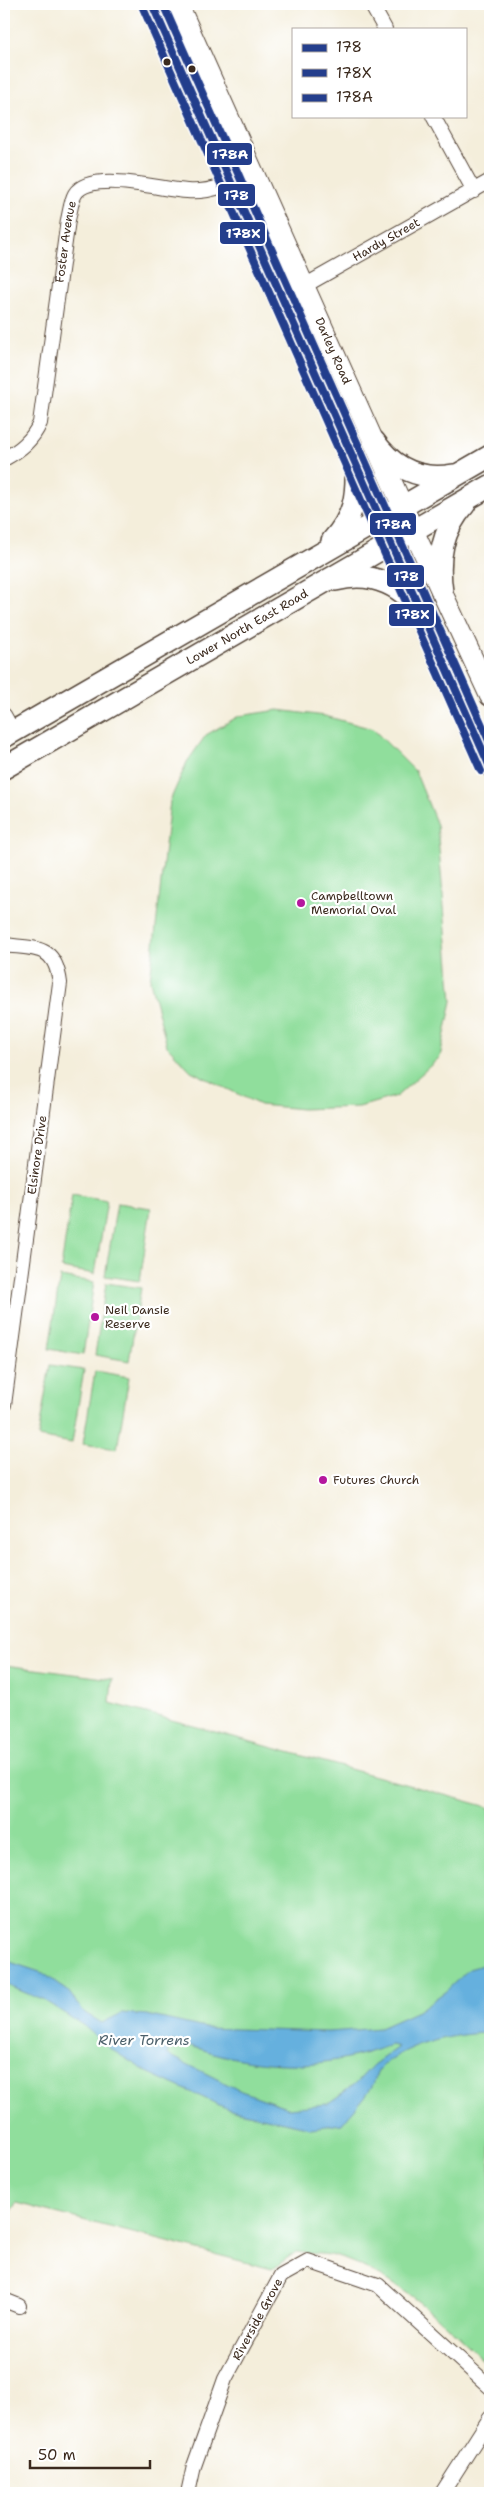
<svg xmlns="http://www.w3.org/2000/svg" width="494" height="2497" viewBox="0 0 494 2497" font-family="'Shantell Sans',sans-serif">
	<rect width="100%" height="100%" fill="#fff"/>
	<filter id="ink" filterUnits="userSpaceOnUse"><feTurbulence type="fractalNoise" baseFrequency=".02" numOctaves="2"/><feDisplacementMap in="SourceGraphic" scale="10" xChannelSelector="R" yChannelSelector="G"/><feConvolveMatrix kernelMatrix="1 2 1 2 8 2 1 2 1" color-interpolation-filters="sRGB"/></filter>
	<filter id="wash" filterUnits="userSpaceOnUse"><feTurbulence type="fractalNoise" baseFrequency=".0096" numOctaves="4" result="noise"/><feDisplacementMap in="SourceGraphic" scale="20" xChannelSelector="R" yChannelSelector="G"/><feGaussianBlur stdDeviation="1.12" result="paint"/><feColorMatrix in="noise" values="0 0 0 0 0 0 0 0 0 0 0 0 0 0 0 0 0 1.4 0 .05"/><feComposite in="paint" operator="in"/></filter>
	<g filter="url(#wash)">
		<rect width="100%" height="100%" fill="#f4eedb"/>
		<!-- green -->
		<path fill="#90de9c" stroke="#66845d" d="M278,710L325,716L373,729L415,771L437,825L452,1001L440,1057L397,1096L359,1107L302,1109L260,1105L191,1071L167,1046L150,981L170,801L187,762L206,735L239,716Z
			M72,1195L107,1201L95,1274L61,1268Z
			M117,1203L151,1208L140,1281L105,1276Z
			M60,1277L94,1282L83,1355L49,1349Z
			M106,1283L141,1288L129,1361L95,1355Z
			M50,1365L84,1370L72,1443L38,1437Z
			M95,1371L129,1377L117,1449L83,1444Z
			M4,1665L112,1679L110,1703L488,1807L490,1810V2366C445,2323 396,2274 334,2256C323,2253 308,2254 296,2252L272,2269L17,2203L4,2225Z"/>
		<!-- water -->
		<path fill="#65b0de" stroke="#506d7e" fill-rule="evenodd" d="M4,1960L43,1973L68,1991L85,2013L102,2023L122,2013L147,2015L205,2028L328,2032L380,2028L418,2011L446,1991L469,1969L490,1963V2033C458,2033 401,2044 379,2070C375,2075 375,2083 371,2088C363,2101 351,2112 342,2124L311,2128L230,2110L147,2072L109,2048L84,2026L45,2001L4,1984ZM173,2041C190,2045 207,2052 225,2056C287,2070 332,2066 391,2045L398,2047L373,2065L355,2084L327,2104L289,2108L241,2091L167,2054Z"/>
	</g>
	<g filter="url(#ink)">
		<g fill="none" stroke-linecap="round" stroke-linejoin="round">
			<defs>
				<g id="street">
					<path d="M371,4L385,29"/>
					<path d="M433,116L474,191"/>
					<path id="s1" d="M281,297L304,286L490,181"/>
					<path id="s2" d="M4,459C20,450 32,441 40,423L68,220C70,212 71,201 75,194C91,169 162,190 187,191C212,193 232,183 253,172"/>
					<path d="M4,715L13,731"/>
					<path d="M4,945C36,949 55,944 60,983L4,1405"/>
					<path d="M4,2300L19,2306"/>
					<path id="s3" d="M188,2493L194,2466L225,2379L281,2276L308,2261L378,2285L490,2387"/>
					<path d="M442,2493L490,2418"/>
				</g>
				<g id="secondary">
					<path d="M152,4L490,767"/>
					<path id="s4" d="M178,4L420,545L490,696"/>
				</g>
				<g id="primary">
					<path d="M374,441C393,468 420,481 453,475"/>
					<path d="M332,541C354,516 357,498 356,466"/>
					<path d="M336,580C372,570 406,586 424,618"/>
					<path d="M442,592C437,558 442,530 465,504"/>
					<path d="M4,737L490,456"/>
					<path id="s5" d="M4,768L490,486"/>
				</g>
			</defs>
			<!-- street casing -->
			<use href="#street" stroke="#57473a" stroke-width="16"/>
			<!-- secondary casing -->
			<use href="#secondary" stroke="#57473a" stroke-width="22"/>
			<!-- primary casing -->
			<use href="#primary" stroke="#57473a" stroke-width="24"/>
			<!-- street -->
			<use href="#street" stroke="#fff" stroke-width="14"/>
			<!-- secondary -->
			<use href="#secondary" stroke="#fff" stroke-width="20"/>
			<!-- primary -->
			<use href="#primary" stroke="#fff" stroke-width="21"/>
			<defs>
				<path id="bus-1" d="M152,4L490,767"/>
				<path id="bus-2" d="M143,8L481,771"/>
				<path id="bus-3" d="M163,4L490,743"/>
			</defs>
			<!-- bus-1 casing -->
			<use href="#bus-1" stroke="#fff" stroke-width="11"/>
			<!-- bus-2 casing -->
			<use href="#bus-2" stroke="#fff" stroke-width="11"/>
			<!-- bus-3 casing -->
			<use href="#bus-3" stroke="#fff" stroke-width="11"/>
			<!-- bus-1 -->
			<use href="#bus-1" stroke="#243e8c" stroke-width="8"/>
			<!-- bus-2 -->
			<use href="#bus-2" stroke="#243e8c" stroke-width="8"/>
			<!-- bus-3 -->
			<use href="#bus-3" stroke="#243e8c" stroke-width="8"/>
		</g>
	</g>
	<!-- markers -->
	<g fill="#3b2a1e" stroke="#fff" stroke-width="2">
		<circle cx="167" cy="62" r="4.5"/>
		<circle cx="192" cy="69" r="4.5"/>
	</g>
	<g fill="#b5179e" stroke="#fff" stroke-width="2">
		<circle cx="301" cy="903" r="5"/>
		<circle cx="95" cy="1317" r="5"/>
		<circle cx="323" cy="1480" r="5"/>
	</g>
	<g text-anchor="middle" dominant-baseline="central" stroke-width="4.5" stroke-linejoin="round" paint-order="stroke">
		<!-- street labels -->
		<g font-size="12" fill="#3b2a1e" stroke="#fff">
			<text stroke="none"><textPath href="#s1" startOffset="120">Hardy Street</textPath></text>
			<text stroke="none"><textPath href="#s2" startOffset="235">Foster Avenue</textPath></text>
			<text stroke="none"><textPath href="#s4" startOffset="380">Darley Road</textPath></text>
			<text stroke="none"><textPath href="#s5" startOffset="281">Lower North East Road</textPath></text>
			<text transform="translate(37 1155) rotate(-82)">Elsinore Drive</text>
			<text stroke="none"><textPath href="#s3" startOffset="188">Riverside Grove</textPath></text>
		</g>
		<!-- poi labels -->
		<g font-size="12" fill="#3b2a1e" stroke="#fff" text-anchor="start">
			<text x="311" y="896">Campbelltown<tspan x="311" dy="14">Memorial Oval</tspan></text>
			<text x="105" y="1310">Neil Dansie<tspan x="105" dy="14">Reserve</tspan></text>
			<text x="333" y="1480">Futures Church</text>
		</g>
		<!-- water labels -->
		<g font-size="14" font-style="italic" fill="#4c606b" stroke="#fff">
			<text x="144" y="2040">River Torrens</text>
		</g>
	</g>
	<g stroke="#fff" stroke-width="2">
		<rect x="206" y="142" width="47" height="24" rx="5" fill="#243e8c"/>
		<rect x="217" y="183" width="39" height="24" rx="5" fill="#243e8c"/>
		<rect x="219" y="221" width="47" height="24" rx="5" fill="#243e8c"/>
		<rect x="369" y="512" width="48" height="24" rx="5" fill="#243e8c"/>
		<rect x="386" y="564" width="39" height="24" rx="5" fill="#243e8c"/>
		<rect x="388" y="603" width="47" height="24" rx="5" fill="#243e8c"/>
	</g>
	<g font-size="14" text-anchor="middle" font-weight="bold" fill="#fff">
		<text x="230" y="159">178A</text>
		<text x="236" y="200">178</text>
		<text x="243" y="238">178X</text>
		<text x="393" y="529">178A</text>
		<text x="406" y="581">178</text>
		<text x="412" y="619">178X</text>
	</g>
	<!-- margin -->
	<rect width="494" height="2497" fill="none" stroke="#fff" stroke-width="20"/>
	<!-- legend -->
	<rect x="292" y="28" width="175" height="90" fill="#ffffff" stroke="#b1aaa5"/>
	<rect x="302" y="44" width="25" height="8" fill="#243e8c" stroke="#b1aaa5"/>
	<text x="336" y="52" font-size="15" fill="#3b2a1e">178</text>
	<rect x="302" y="69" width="25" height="8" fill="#243e8c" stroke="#b1aaa5"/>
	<text x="336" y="78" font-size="15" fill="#3b2a1e">178X</text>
	<rect x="302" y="94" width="25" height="8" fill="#243e8c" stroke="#b1aaa5"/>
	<text x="336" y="102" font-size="15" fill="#3b2a1e">178A</text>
	<!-- scale -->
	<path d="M30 2460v8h120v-8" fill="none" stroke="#3b2a1e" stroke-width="2.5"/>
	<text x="38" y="2460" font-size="15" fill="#3b2a1e" stroke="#ffffff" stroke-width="4" paint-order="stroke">50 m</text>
</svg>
